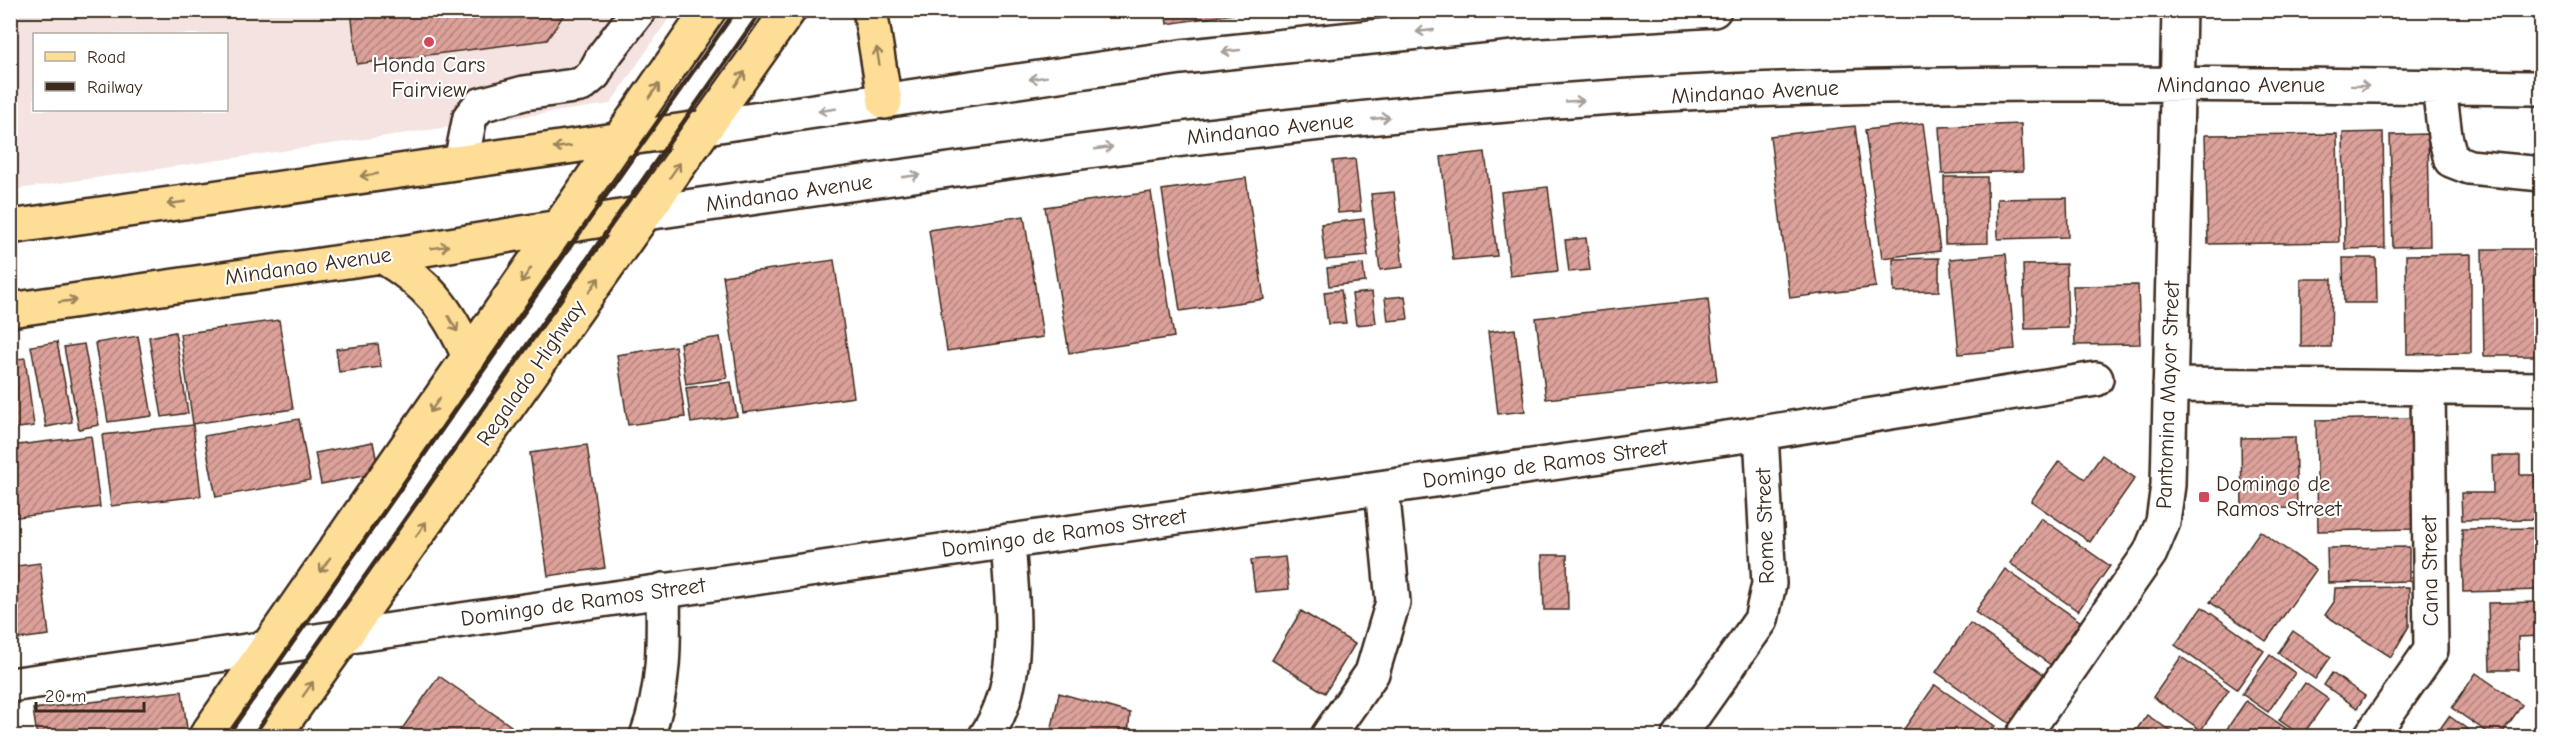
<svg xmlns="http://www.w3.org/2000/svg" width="2552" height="747" viewBox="0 0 2552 747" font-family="'Comic Neue',sans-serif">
	<defs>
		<pattern id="building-hatch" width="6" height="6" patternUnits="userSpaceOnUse" patternTransform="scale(1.5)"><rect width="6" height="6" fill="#dba19a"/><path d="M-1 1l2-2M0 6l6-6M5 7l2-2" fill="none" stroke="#b3837d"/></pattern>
	</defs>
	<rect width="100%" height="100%" fill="#fff"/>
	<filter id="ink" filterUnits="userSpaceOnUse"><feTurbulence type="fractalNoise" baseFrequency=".0167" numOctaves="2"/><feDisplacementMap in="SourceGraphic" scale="12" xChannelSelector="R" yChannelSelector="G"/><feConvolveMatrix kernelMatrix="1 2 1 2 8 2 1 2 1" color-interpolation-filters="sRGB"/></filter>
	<g filter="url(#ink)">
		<!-- built -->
		<path fill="#f4e3e1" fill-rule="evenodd" d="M10,11H674L610,104L11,190ZM34,34H226V110H34Z"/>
		<!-- building -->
		<path fill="url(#building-hatch)" stroke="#3b2a1e" stroke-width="1.5" d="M351,10H567L547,40L357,64Z
			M1165,10H1233L1234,14L1167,24Z
			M1923,123L1940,251L1882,258L1865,130Z
			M2021,124L2023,171L1942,174L1939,127Z
			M1855,126L1876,287L1790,298L1770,136Z
			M2383,132L2385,248L2345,249L2343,133Z
			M2337,134L2339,242L2208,244L2205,135Z
			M2428,134L2430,246L2393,247L2390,135Z
			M1485,152L1497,256L1453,260L1441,157Z
			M1355,159L1361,211L1338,213L1333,161Z
			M1944,177H1987L1988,243L1945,244Z
			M1246,178L1264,299L1180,311L1162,190Z
			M1548,187L1558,271L1510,276L1501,192Z
			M1151,192L1174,337L1069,353L1045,207Z
			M1394,192L1403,267L1380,270L1371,194Z
			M2067,198L2068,237L1998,239L1997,199Z
			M1024,216L1043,337L947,351L929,230Z
			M1364,219L1368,256L1325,260L1321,224Z
			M1586,238L1590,270L1569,272L1565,240Z
			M2482,249H2533L2535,356H2484Z
			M2006,254L2015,349L1959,354L1950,259Z
			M2471,254V353L2407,354L2406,255Z
			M1939,258V291L1894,292L1893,259Z
			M2343,258H2376L2377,303H2344Z
			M834,260L854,397L743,413L723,276Z
			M1363,264L1365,282L1329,286L1327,268Z
			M2066,264L2068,328L2025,329L2023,265Z
			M2301,279H2332L2331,347H2301Z
			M2138,285L2140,344L2075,345L2073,286Z
			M1341,290L1346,323L1328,324L1324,292Z
			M1372,292L1376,323L1356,325L1352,294Z
			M1405,296L1408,319L1388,321L1385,298Z
			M1708,299L1717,381L1546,399L1536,318Z
			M279,320L293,409L193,424L180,334Z
			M1515,329L1525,411L1498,414L1488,332Z
			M175,332L188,413L162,417L149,337Z
			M138,336L152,416L108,422L95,343Z
			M720,337L727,378L686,384L680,343Z
			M57,342L72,422L46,427L31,346Z
			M84,344L99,425L79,429L64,347Z
			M378,344L381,367L339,372L336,349Z
			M675,346L685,417L628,425L617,355Z
			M25,358L34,426L11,429L10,360Z
			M731,382L737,416L691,423L686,388Z
			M2411,418L2413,529L2318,531L2316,420Z
			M299,419L310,480L216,497L204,436Z
			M193,425L201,496L111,506L102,435Z
			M91,436L100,507L10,518V446Z
			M2295,437L2297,508L2242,509L2241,438Z
			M373,442L379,473L321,484L315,453Z
			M587,445L605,568L548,576L530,453Z
			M2102,455L2135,478L2090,542L2031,501L2059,461L2085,479Z
			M2492,456H2520V475H2542V519L2462,520L2461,493H2493Z
			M2041,518L2110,566L2078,611L2010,563Z
			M2542,528V590L2463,592L2462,529Z
			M2260,531L2316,570L2266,641L2210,602Z
			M2409,547V581L2328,583L2327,548Z
			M1542,555H1567L1568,610H1544Z
			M1285,557L1289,589L1255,592L1251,560Z
			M40,563L49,635L10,640V567Z
			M2005,569L2081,622L2051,665L1975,612Z
			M2409,587V626L2391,657L2325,615L2334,602L2335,588Z
			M2542,602V636L2518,637L2519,670H2490L2488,603Z
			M2202,607L2264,651L2237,689L2175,645Z
			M1301,611L1355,644L1325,693L1272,660Z
			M1970,623L2046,676L2012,725L1936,672Z
			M2293,631L2331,657L2315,679L2278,653Z
			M2270,655L2295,673L2268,712L2242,694Z
			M2181,657L2229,690L2201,730L2153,697Z
			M2332,673L2365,696L2357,708L2324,685Z
			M2476,673L2522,705L2500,736H2493L2452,708Z
			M439,676L511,726L503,736H397Z
			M2305,683L2328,699L2302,736L2279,720Z
			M1935,685L1995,726L1988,736H1899Z
			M182,691L188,736H37L33,709Z
			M1059,693L1130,713L1128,736H1067L1051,733Z
			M2246,701L2293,733L2291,736H2222Z
			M2147,715L2178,736H2132Z
			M2449,716L2477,736H2435Z"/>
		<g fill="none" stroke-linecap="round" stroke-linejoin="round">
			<defs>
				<path id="minor" d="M2439,87L2445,136L2451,160L2469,167L2542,174
					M706,127L1181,57L1515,22L1714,10
					M461,162L470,117L480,105L524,93L581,85L594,74L603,57L639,10
					M645,213C935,172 1225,128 1518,104C1858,76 2201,84 2542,88
					M2170,385L2542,389
					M10,685L1761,433L2096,379
					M647,736C665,688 664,641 663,590
					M986,736C1024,682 1012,605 1008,541
					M1328,736L1372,673L1393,602L1382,488
					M1679,736L1761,620L1769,584L1761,433
					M2023,736L2150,553L2163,522L2168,485L2179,10
					M2371,736L2431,650L2428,387"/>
				<path id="major" d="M870,10L885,102
					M10,227L706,127
					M382,256C427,283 448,308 469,357
					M10,310L382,256L645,213
					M206,736L709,10
					M274,736L789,10"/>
			</defs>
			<!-- minor casing -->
			<use href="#minor" stroke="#3b2a1e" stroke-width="38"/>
			<!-- major casing -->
			<use href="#major" stroke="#3b2a1e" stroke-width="38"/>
			<!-- minor -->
			<use href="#minor" stroke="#fff" stroke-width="33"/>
			<!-- major -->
			<use href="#major" stroke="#fedd96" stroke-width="33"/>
			<!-- rail -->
			<path stroke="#3b2a1e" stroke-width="4.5" d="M227,736L736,10
				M253,736L762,10"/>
		</g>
		<!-- one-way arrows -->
		<defs><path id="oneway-shaft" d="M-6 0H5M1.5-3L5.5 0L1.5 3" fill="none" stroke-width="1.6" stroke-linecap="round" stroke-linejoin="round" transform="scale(1.5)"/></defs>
		<g stroke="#a79f9a">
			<use href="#oneway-shaft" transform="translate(1425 31) rotate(174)"/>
			<use href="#oneway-shaft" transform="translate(1231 51) rotate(174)"/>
			<use href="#oneway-shaft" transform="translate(1038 78) rotate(171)"/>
			<use href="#oneway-shaft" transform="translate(2360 86) rotate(1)"/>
			<use href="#oneway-shaft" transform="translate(1575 101) rotate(-3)"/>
			<use href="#oneway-shaft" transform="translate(827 110) rotate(172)"/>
			<use href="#oneway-shaft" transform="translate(1381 118) rotate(-6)"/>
			<use href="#oneway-shaft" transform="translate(1104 148) rotate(-8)"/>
			<use href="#oneway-shaft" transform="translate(911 176) rotate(-8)"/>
		</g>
		<g stroke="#9c845a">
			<use href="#oneway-shaft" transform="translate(878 56) rotate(-99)"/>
			<use href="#oneway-shaft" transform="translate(740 79) rotate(-55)"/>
			<use href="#oneway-shaft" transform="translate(654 91) rotate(-55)"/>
			<use href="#oneway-shaft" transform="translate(562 147) rotate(172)"/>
			<use href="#oneway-shaft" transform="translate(675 170) rotate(-55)"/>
			<use href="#oneway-shaft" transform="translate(369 175) rotate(172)"/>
			<use href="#oneway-shaft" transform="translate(176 203) rotate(172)"/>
			<use href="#oneway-shaft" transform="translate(440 247) rotate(-9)"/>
			<use href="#oneway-shaft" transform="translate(526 275) rotate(125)"/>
			<use href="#oneway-shaft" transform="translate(594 285) rotate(-55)"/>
			<use href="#oneway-shaft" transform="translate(68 301) rotate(-8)"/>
			<use href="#oneway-shaft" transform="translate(453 324) rotate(60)"/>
			<use href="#oneway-shaft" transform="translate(435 405) rotate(125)"/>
			<use href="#oneway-shaft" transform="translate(421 529) rotate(-55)"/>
			<use href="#oneway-shaft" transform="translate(325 565) rotate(125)"/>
			<use href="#oneway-shaft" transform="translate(308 689) rotate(-55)"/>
		</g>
	</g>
	<!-- markers -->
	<g fill="#d1495b" stroke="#fff" stroke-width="2">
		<circle cx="429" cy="42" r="6"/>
		<rect x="2198" y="491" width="12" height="12" rx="3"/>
	</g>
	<g text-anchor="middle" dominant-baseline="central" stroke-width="4.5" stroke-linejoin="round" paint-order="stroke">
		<!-- poi labels -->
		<g font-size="22" fill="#3b2a1e" stroke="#fff">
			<text x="429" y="65">Honda Cars<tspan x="429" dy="25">Fairview</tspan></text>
			<text x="2216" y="484" text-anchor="start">Domingo de<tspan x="2216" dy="25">Ramos Street</tspan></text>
		</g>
		<!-- street labels -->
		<g font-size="22" fill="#3b2a1e" stroke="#fff">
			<text x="2241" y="85">Mindanao Avenue</text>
			<text transform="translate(1755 92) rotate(-3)">Mindanao Avenue</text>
			<text transform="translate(1270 129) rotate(-6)">Mindanao Avenue</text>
			<text transform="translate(789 193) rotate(-8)">Mindanao Avenue</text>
			<text transform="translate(308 266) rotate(-8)">Mindanao Avenue</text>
			<text transform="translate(531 373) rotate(-55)">Regalado Highway</text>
			<text transform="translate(2168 395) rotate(-88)">Pantomina Mayor Street</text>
			<text transform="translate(1545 464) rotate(-8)">Domingo de Ramos Street</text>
			<text transform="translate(1765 526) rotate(-92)">Rome Street</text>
			<text transform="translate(1064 533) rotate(-8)">Domingo de Ramos Street</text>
			<text transform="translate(2430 571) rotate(-91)">Cana Street</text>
			<text transform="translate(583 602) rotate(-8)">Domingo de Ramos Street</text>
		</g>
	</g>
	<!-- margin -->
	<rect width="2552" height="747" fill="none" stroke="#fff" stroke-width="36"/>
	<rect x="18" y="18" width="2516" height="711" fill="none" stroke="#3b2a1e" stroke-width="2" filter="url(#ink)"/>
	<!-- legend -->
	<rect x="33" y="33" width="195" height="78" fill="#ffffff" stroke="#b1aaa5" stroke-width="1.5"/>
	<rect x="45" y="52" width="30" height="9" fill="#fedd96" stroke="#b1aaa5" stroke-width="1.5"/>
	<text x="87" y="63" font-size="18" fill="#3b2a1e">Road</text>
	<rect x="45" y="82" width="30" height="9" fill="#3b2a1e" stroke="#b1aaa5" stroke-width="1.5"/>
	<text x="87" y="93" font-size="18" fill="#3b2a1e">Railway</text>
	<!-- scale -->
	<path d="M36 702v9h108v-9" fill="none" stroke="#3b2a1e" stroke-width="3"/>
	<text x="45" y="702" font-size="18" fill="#3b2a1e" stroke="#ffffff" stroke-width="4.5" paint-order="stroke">20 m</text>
</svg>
